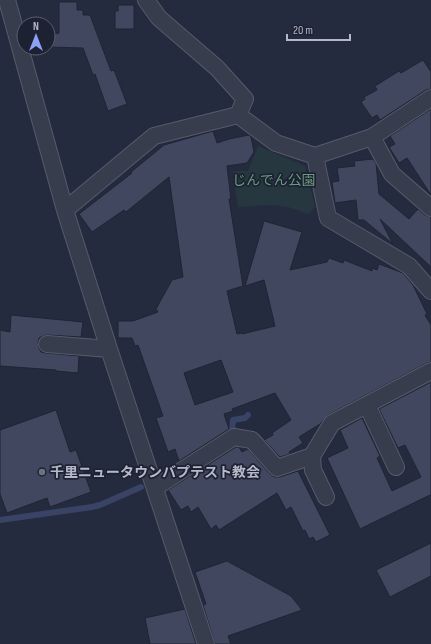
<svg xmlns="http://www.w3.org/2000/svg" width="431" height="644" viewBox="0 0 431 644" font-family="'Sofia Sans Condensed','Noto Sans JP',sans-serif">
	<rect width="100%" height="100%" fill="#252b3e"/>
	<!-- green -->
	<path fill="#27373f" d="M258,146L305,166L315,207L309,214L288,207L271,205L238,207L233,171H248Z"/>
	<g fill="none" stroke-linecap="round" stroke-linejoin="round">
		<!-- stream -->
		<path stroke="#394365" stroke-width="6" d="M232,430L233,420L245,418L248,415
			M0,520L92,507L100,505L141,487"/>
	</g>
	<!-- building -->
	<path fill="#41475e" stroke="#1f2435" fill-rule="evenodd" d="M59,2H77V10H83V15H90L111,71L114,70L127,104L108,111L95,74L93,75L83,48L48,47V35L59,33Z
		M118,5H134V29H115V11H118Z
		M423,60L431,72V89L426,90L380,120L377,115L372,118L361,102L365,99L364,97L377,90L375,86L399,71L401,73Z
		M431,109V195L407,158L399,163L389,147L395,144L390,136Z
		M213,131L217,143L229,139L249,135L251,137L254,152L247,163L227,166L231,199H229L243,286L227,291L237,334L242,333V334L275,326L264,280L245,286L264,221L302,232L290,270L327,262L329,258L343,263L344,260L372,271V268L377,270L379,264L403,273L413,285L427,314L425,315L431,325V362L427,363L328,415L320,424L299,437L303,443L289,452L290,454L280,457L264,440L273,435L272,433L291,420L275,393L232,409L233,411L224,414L229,429L179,461L175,449L168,452L156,418L163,416L138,345L135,346L132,338H118V321H133L158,312L156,309L172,280L183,277L169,177L126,212L124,210L92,232L79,214L132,173L131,172L164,145ZM221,360L233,392L195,405L184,373Z
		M373,159L376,163L379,194L409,219L418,209L425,215L431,217V267L380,219L393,244L364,220H358L356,200L335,203L332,182L339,181L337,168L355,166L354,161Z
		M11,315L83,322L81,337L47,335L43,336L39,338L38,343L39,348L41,352L46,353L79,356L78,373L56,371V370L0,366V330L10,332Z
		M431,382V497L430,495L360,529L327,458L348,448L340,430L362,418L380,456L377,458L392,491L421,477L405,445L398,448L379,409Z
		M56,410L70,452L76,450L91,492L50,507L47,498L7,513L0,494V430Z
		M236,447H239L242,452L248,449L270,474L274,477H280L298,471L330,535L316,542L313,537L309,539L305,530L303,531L291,507L286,510L277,493L219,530L216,525L211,529L198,507L191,512L188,506L181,510L168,490Z
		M431,543V576L390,597L376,570Z
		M227,561L291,596L302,610L228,636L231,644H215L203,605L206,604L195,572Z
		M185,609L196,644H150L145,618Z"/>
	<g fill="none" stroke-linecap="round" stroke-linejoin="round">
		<defs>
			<path id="street" d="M7,0L65,210L109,349L206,644
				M146,0L159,18L217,68L245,99L238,115
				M372,137L392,174L431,208
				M315,156L328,218L409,266L431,291
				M65,210L154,136L238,115L276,143L315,156L372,137L431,98
				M47,344L109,349
				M367,405L396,467
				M156,487L234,437L252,440L277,468L312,456
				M326,497L313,470L312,456L332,423L431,371"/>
		</defs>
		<!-- street casing -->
		<use href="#street" stroke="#565b6c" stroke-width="18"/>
		<!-- street -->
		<use href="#street" stroke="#383d4e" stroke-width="16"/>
	</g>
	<!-- markers -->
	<circle fill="#6b7280" stroke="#1d2233" stroke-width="1.5" cx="42" cy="472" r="4"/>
	<g text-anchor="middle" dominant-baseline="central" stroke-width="3.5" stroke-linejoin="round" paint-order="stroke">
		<!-- park labels -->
		<g font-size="14" fill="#6c997f" stroke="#1d2233">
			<text x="274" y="180">じんでん公園</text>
		</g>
		<!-- poi labels -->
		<g font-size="14" font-weight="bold" fill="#b5b8c9" stroke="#1d2233" text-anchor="start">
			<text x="50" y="472">千里ニュータウンバプテスト教会</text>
		</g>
	</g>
	<!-- north arrow -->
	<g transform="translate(36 36)"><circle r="19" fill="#1d2233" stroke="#5a5e6f"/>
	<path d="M0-3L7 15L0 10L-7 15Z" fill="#8ca1f6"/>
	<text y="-6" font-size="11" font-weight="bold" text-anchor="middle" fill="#b5b8c9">N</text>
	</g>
	<!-- scale -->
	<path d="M287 34v6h63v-6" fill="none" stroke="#b5b8c9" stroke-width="2"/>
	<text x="293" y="34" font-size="12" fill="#b5b8c9" stroke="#1d2233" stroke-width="3" paint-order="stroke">20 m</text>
</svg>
